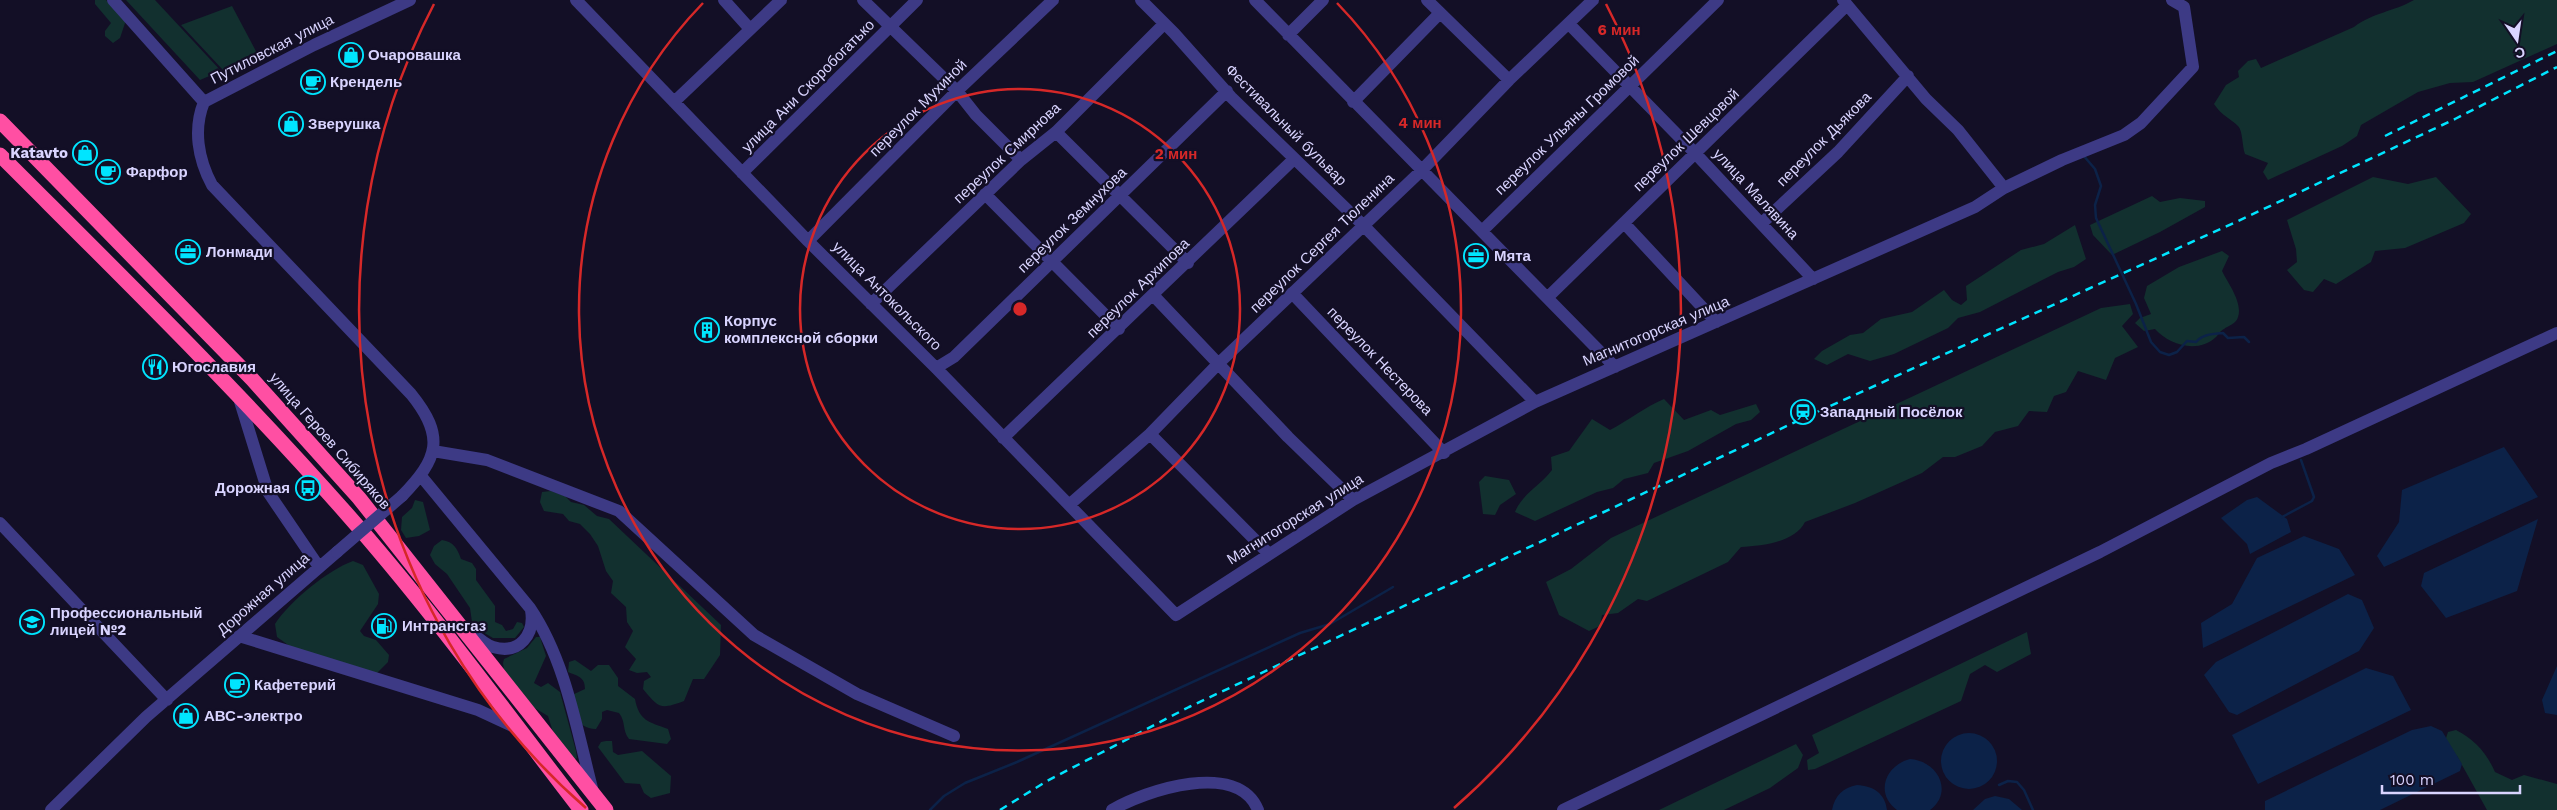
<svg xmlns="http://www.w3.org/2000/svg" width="2557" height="810" viewBox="0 0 2557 810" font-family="'Work Sans',sans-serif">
	<rect width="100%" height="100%" fill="#130f26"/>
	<!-- green -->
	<path fill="#12302f" d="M95,0H106L126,20L120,38L113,43L105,36V31L111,23L95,4Z
		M126,0H155L221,71L200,80Z
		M2414,0H2557V44L2473,82L2450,83L2418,92L2361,125L2357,136L2342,146L2268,180L2263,172L2268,163L2245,154C2242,146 2243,131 2238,126C2230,118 2222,116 2214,104L2226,85L2239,77L2238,71L2248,61L2256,59L2261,68L2354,27C2374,12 2393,12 2414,0Z
		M232,6L258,55L223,70L181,25Z
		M2373,177L2408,184L2436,177L2471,214L2464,223L2405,248L2375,251L2371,262L2336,284L2324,279L2313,292L2304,290L2287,270L2297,262L2296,249L2287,220Z
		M2152,196L2160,202L2180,198L2205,201V207L2160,232L2112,255L2093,235L2090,225Z
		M2075,225L2086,259L2074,267L2058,272L1980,312L1958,318L1948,328L1894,354L1870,361L1848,354L1827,365L1814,359L1822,351L1850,335L1863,333L1881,319L1912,312L1944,290L1952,300L1961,305L1967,300L1966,286L2021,250L2044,244Z
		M2222,251L2229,256L2222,271C2228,283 2243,303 2238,317C2237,323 2228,326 2224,329C2220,331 2219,334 2216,337C2198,354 2169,345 2155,329L2144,331L2135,323L2140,318L2151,314L2144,298L2147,286L2179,267Z
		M2130,304L2133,314L2122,326L2138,347L2115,358L2106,380L2078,371L2066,392L2054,396L2047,412L2029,411L2018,426L1995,432L1982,446L1955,457H1943L1922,473L1855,503L1805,522C1795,542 1763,546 1741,547L1728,562L1647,601L1638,599L1618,613L1602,615L1600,626L1589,631L1559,615L1546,582L1571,569L1611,538L2101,308Z
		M1664,399L1684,420L1711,410L1720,415L1756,404L1760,412L1751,420L1736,424L1688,451L1654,463L1648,473L1624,479L1613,488L1597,492L1535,521L1515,512C1522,494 1540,486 1552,470L1551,457L1569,451L1592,419L1610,430C1629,420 1645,407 1664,399Z
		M1485,476L1509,480L1516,494L1500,505L1495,515L1483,514L1479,482Z
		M551,491L565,496L571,502L584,505L597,516L609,519L721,625L720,655L704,679H693L684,701C660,710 659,708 643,689L644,681L651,677L647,672L637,673L629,670L636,659L625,647L633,631L627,622L626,607L611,593L613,581L606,571L598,546L590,534L580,524L569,521L563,514L544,511L540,502L542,492Z
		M415,500L423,502L430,530L419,536L406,538L401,530L402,517L412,508Z
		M442,540C454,542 457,548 461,559L472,563L476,569V580L495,606V622L502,625L506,631L513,629L517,622L522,623L524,627L515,638H493L481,631L472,622L470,608L447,574L435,564L430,555L434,546Z
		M353,561L363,565L379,594L378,604L360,631L364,636L376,640L389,655L388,662L376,674L298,652L277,637L275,624C290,601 328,570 353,561Z
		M2027,632L2031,654L1997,672L1985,665L1970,674L1961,701L1815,769L1808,770L1807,760L1819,753L1812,735Z
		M536,637H540L546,656L534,683L541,687L548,683L560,692L576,751L577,758L574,760L554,735L548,716L533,707L504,670L503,663L504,659L527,648Z
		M575,660L591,671L598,665H609L618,678V686L635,699C639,721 649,722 668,729L671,739L667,744L629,739C622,730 626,722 619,713L607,710L602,712V719L596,729C575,728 575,713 572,695L585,689C585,677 578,676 568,672L569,662Z
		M2456,730C2475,740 2486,752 2495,772L2512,780L2524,775L2557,784V810H2487L2457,756L2447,752L2444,744L2448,732Z
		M606,741H612L613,752L618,755L642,751L671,776L670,793L651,798L644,793L640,784L625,783L598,747L601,742Z
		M1796,744L1803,755L1798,768L1770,788L1724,810H1659Z"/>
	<!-- water -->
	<path fill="#0c2248" d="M2504,447L2538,497L2384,567L2377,556L2399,522L2402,490Z
		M2257,497L2287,519L2291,532L2250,554L2247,544L2221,518L2247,500Z
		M2538,519L2517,591L2446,618L2421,586L2424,573Z
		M2304,536L2339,549L2355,575L2203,648L2201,623L2232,604L2257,558Z
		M2348,594L2362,600L2374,628L2359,651L2237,715L2229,712L2204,675L2216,662Z
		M2557,666V715L2545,713L2542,700Z
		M2366,668L2393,676L2411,710L2258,784L2232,735Z
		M2431,726L2442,731L2462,764L2460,771L2380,810H2265V801L2412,730Z
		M1941 761a28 28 0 1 1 56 0a28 28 0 1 1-56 0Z
		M1910,759C1938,761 1954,792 1930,810H1897C1874,793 1886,765 1910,759Z
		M1857,785C1873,786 1885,793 1887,810H1832C1835,795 1843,788 1857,785Z
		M1995,796L2009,799L2022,810H1973L1985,799Z"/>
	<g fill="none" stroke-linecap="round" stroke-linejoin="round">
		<!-- stream -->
		<path stroke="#0c2248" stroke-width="2.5" d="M2083,155L2095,169L2101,186L2095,205L2096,218L2136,304L2151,342L2160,352L2169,355L2177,352L2187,341L2196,342C2203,334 2213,334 2223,333L2228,338L2244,337L2249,342
			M2282,517L2312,501L2314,497L2301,460
			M1999,785L2008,781L2017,782L2024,790L2033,810
			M930,810L944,796L965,783L1017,762L1300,633L1330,624L1393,587"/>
		<!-- minor -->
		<path stroke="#3d3a85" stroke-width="12" d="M113,0L204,102
			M576,0L808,241L936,368L1176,615L1353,500L1535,402L1975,207L2004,188L2062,160L2124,135L2141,123L2193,67L2184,7L2172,0
			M724,0L750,29
			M863,0L957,91L976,115L1021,160
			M1141,0L1174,33L1231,97L1364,226L1535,402
			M1255,0L1615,367
			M1427,0L1509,80
			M1843,0L1926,99L1958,130L2004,188
			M1569,24L1695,153L1813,279
			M1288,35L1323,0
			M204,102C193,129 198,159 212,185L411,394C446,437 438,459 402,496
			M204,102L314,45L410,0
			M674,102L781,0
			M1353,102L1440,13
			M1056,132L1188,263
			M742,173L917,0
			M985,194L1119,329
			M1624,223L1716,322
			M1762,223L1838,152L1908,76
			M1482,231L1718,0
			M808,241L957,91L1053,0
			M1292,293L1444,453
			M1153,295L1288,437L1353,500
			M1548,297L1846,6
			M871,304L1021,160L1056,132L1164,24
			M936,368L954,357L1227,91
			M238,395L268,492L319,567
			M1150,434L1268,553
			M1003,438L1294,159
			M433,451L487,460L619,511L754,635L857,694L954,736
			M421,476L530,608C566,661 577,731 593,792
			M1069,505L1150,434L1219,363L1421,171L1509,80L1593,0
			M0,523L167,700
			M467,628C475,635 483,644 493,647C520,655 535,634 531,610
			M239,636L478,710L519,729
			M51,810L146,717L337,552
			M1112,810C1146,790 1238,760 1258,810
			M1563,810L2100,552L2271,463L2306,449L2557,333"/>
		<!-- highway -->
		<path stroke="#ff4fa3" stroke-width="15" d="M0,121L252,379L359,498L606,810
			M0,155C117,272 236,388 346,513C429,607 504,710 581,810"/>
		<!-- rail -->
		<path stroke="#00e5ff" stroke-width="2.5" stroke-dasharray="8 6" stroke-linecap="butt" d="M2385,136L2557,51
			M1000,810L1047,781L1189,707L1806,417L2236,222L2455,119L2557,67"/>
		<!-- minor-bridge -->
		<path stroke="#3d3a85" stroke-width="12" d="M337,552L402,496"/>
	</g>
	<!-- distance rings -->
	<g fill="none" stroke="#d62828" stroke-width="2.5">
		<circle cx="1020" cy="309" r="220"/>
		<path d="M1337 3A441 441 0 1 1 703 3"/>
		<path d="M586 808A661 661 0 0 1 434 4M1606 4A661 661 0 0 1 1454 808"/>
	</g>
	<!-- icons -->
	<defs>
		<symbol id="shop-ring" viewBox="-11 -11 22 22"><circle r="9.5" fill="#130f26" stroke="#00e5ff" stroke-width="1.5"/><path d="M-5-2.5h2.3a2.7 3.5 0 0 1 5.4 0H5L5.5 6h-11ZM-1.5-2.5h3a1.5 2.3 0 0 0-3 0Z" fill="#00e5ff"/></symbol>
		<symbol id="cafe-ring" viewBox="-11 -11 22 22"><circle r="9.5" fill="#130f26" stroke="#00e5ff" stroke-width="1.5"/><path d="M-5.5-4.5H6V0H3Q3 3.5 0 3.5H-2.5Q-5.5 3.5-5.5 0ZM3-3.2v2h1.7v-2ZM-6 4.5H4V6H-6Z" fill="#00e5ff"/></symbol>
		<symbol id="office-ring" viewBox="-11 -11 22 22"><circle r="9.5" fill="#130f26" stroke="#00e5ff" stroke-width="1.5"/><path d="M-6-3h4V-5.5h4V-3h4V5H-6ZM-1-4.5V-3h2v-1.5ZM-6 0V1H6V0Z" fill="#00e5ff"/></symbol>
		<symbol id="building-ring" viewBox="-11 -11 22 22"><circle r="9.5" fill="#130f26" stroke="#00e5ff" stroke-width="1.5"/><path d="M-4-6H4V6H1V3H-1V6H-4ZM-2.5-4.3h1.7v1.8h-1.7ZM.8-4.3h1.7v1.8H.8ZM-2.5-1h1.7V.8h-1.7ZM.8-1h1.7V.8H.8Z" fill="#00e5ff"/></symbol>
		<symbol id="restaurant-ring" viewBox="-11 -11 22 22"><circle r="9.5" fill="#130f26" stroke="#00e5ff" stroke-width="1.5"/><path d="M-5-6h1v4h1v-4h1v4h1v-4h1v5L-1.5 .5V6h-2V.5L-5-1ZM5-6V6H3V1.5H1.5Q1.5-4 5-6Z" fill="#00e5ff"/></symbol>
		<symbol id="station-ring" viewBox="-11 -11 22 22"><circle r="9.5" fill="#130f26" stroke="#00e5ff" stroke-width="1.5"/><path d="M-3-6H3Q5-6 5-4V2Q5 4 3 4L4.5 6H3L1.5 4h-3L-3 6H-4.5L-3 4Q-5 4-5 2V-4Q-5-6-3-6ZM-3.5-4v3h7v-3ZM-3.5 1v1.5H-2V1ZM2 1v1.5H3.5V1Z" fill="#00e5ff"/></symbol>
		<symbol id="bus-ring" viewBox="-11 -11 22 22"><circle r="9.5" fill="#130f26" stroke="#00e5ff" stroke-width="1.5"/><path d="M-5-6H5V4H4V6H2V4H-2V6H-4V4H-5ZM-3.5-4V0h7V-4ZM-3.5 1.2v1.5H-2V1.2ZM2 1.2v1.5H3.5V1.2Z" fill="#00e5ff"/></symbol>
		<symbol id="university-ring" viewBox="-11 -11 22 22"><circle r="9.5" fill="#130f26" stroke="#00e5ff" stroke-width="1.5"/><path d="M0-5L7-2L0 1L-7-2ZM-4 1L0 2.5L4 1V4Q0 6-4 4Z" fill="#00e5ff"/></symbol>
		<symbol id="fuel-ring" viewBox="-11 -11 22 22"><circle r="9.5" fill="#130f26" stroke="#00e5ff" stroke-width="1.5"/><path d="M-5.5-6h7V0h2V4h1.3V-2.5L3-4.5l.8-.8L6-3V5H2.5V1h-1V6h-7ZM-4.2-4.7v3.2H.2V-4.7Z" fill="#00e5ff"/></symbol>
	</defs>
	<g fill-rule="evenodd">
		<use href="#shop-ring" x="337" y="41" width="28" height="28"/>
		<use href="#cafe-ring" x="299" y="68" width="28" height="28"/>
		<use href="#shop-ring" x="277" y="110" width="28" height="28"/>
		<use href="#shop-ring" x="71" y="139" width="28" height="28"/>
		<use href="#cafe-ring" x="94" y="158" width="28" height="28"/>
		<use href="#office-ring" x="174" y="238" width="28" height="28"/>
		<use href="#office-ring" x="1462" y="242" width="28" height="28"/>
		<use href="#building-ring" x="693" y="316" width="28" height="28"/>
		<use href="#restaurant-ring" x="141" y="353" width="28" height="28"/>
		<use href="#station-ring" x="1789" y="398" width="28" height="28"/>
		<use href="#bus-ring" x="294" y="474" width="28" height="28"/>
		<use href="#university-ring" x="18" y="608" width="28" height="28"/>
		<use href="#fuel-ring" x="370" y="612" width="28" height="28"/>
		<use href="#cafe-ring" x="223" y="671" width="28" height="28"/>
		<use href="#shop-ring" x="172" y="702" width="28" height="28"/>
	</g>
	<g text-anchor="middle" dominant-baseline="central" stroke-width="4.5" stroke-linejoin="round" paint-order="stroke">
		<!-- street labels -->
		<g font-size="15" fill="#d9d4ff" stroke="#130f26">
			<text transform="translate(272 49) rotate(-27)">Путиловская улица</text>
			<text transform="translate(808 86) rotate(-45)">улица Ани Скоробогатько</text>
			<text transform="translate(918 108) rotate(-45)">переулок Мухиной</text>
			<text transform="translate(1286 125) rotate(45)">Фестивальный бульвар</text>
			<text transform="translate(1567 125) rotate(-44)">переулок Ульяны Громовой</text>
			<text transform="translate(1824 139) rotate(-45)">переулок Дьякова</text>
			<text transform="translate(1686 140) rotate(-44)">переулок Шевцовой</text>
			<text transform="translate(1007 153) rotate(-43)">переулок Смирнова</text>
			<text transform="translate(1756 194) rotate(47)">улица Малявина</text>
			<text transform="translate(1072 220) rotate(-44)">переулок Земнухова</text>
			<text transform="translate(1322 243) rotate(-44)">переулок Сергея Тюленина</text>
			<text transform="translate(1138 288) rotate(-44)">переулок Архипова</text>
			<text transform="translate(887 296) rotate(45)">улица Антокольского</text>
			<text transform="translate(1656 331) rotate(-23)">Магнитогорская улица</text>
			<text transform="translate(1380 361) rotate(46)">переулок Нестерова</text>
			<text transform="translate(330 441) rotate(49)">улица Героев Сибиряков</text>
			<text transform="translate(1295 519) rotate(-32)">Магнитогорская улица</text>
			<text transform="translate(263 594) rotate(-41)">Дорожная улица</text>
		</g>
		<!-- poi labels -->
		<g font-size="15" font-weight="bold" fill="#d9d4ff" stroke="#130f26" text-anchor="start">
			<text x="368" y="55">Очаровашка</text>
			<text x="330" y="82">Крендель</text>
			<text x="308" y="124">Зверушка</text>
			<text x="68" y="153" text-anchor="end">Katavto</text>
			<text x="126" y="172">Фарфор</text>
			<text x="206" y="252">Лонмади</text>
			<text x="1494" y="256">Мята</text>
			<text x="724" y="321">Корпус<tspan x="724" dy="17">комплексной сборки</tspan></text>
			<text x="172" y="367">Югославия</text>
			<text x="1820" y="412">Западный Посёлок</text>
			<text x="290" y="488" text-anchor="end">Дорожная</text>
			<text x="50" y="613">Профессиональный<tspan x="50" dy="17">лицей №2</tspan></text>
			<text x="402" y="626">Интрансгаз</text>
			<text x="254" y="685">Кафетерий</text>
			<text x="204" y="716">АВС-электро</text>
		</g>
	</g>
	<circle cx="1020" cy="309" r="8" fill="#d62828" stroke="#130f26" stroke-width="2.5"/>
	<g font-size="15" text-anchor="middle" font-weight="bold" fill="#d62828" stroke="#130f26" stroke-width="4.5" stroke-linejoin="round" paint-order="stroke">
		<text x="1619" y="35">6 мин</text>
		<text x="1420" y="128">4 мин</text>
		<text x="1176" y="159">2 мин</text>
	</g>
	<!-- north arrow -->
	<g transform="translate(2517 40) rotate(167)" stroke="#130f26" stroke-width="4" paint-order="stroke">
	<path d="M0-4L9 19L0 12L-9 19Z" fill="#d9d4ff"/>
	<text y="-8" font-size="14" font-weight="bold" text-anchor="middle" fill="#d9d4ff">С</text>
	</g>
	<!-- scale -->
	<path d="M2382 785v8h138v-8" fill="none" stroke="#d9d4ff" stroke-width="2.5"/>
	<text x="2390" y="785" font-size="15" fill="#d9d4ff" stroke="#130f26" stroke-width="4" paint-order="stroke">100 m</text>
</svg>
